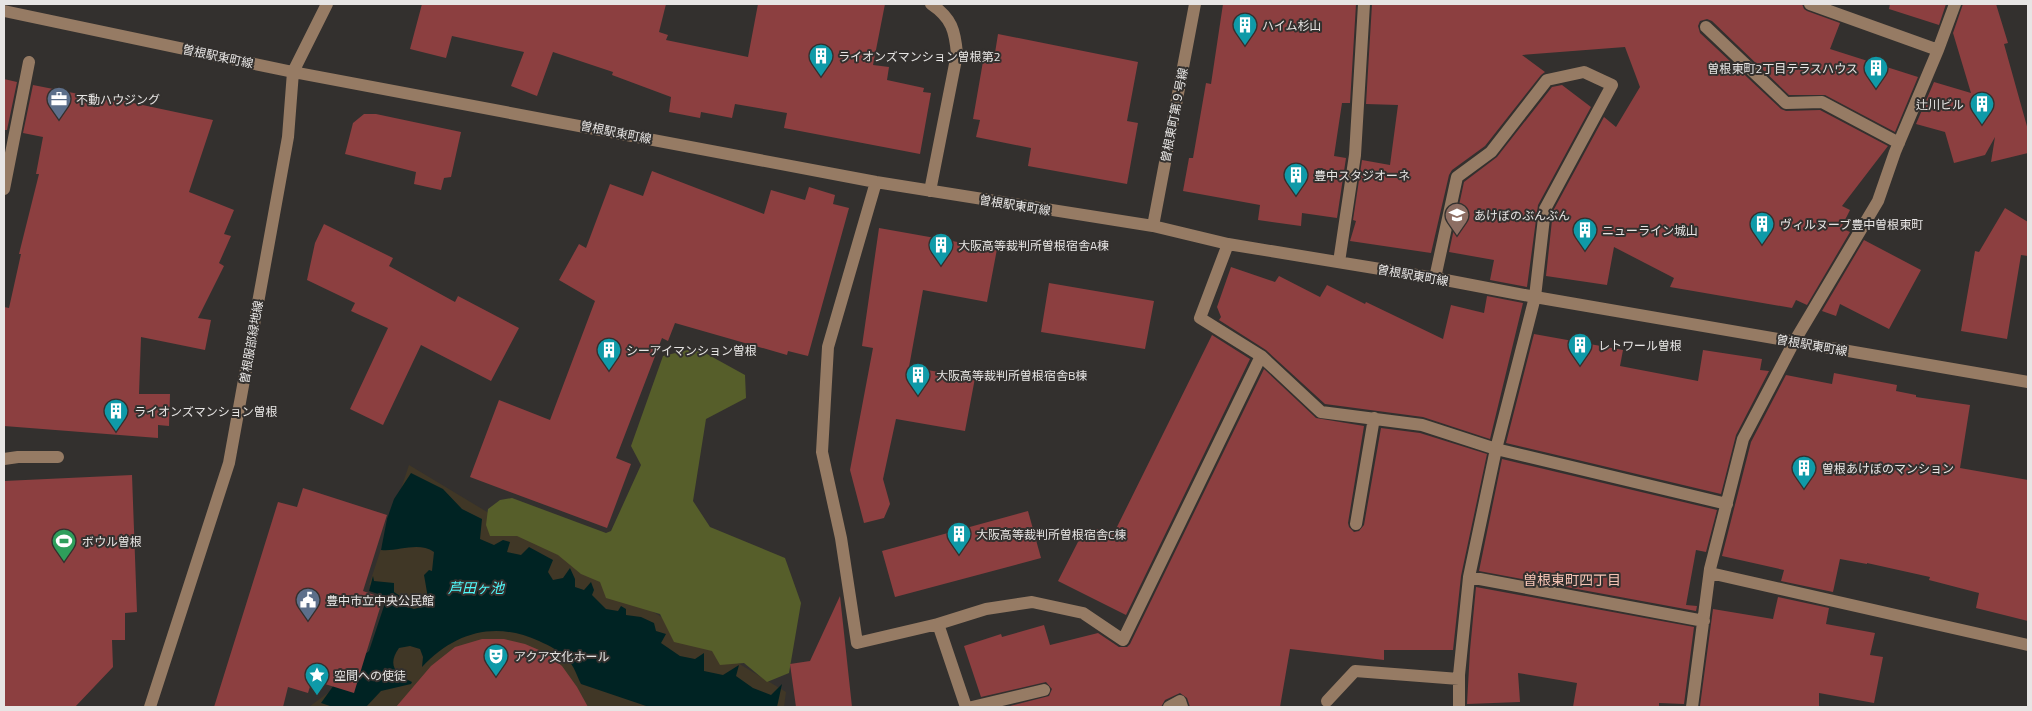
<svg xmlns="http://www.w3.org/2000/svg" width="2032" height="711" viewBox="0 0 2032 711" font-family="'Titillium Web','Noto Sans JP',sans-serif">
	<rect width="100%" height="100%" fill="#33302e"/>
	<!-- commercial -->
	<path fill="#403726" d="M409,465L786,692L784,707H309L370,661L391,592L369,585Z"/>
	<!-- green -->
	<path fill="#565e2a" d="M696,348L745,375L746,398L706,419L693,501L710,527L785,558L801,603L789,673L767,682L744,663L720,665L712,651L674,642L660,614L606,598L600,582L581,574L558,555L517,536H490L486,525L488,509L500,500L512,498L606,533L611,531L641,465L631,446L663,356Z"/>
	<!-- water -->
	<path fill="#002323" d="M411,473L443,489L462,509L482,519L480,539L494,545L503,540L510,542L507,552L521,555L529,547L553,560L548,572L553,580L563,578L570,568L575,579V587L584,590L591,582L594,590L592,595L606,609L618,611L621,606L626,609V615L641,617L654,623L656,631L666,634L661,643L680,656L695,659L704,653V671L723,675L739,665L736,676L753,688L771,695L782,684L777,707H649L581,684C577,676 574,666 568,660C560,651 550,646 539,641C495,621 455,632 422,667L423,657L420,649L410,646L399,648C387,665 395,674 412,682L411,684L381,691L366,707H333L321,703L344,671L369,651L387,597L369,591L373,576L374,581L394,583V592L400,596L405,606L414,609L421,607L428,598L424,575L429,570L432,571L434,552C418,541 398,552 381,550L387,519L394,499Z"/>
	<!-- building -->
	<path fill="#8c3f40" d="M422,4H666L659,32L668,35L666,40L748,57L758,4H885L873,65L889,67L887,80L924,88L923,92L931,93L920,154L784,128L787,113L735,104L732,118L701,112L700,118L669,112L671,97L612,75L613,72L553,52L537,96L511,86L524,52L452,36L446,58L410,49Z
		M1223,4H1356L1350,103H1342L1334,156L1346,158L1337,218L1302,213L1301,226L1258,220L1260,205L1183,191L1189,158H1193L1206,83L1211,84Z
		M1372,4H1802L1804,9L1807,11L1840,23L1830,49L1918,77L1895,132L1825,95H1789L1712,21L1707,19L1700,21L1698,26L1700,33L1781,109L1786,111L1820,110L1888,146L1842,206L1850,210L1841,228L1850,232L1807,305L1796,300L1792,308L1670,287L1674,278L1614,247L1607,285L1546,276L1553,211L1604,117L1616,127L1640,87L1625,47L1522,55L1545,72L1541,75L1485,146L1452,170L1449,175L1431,253L1350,241L1356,221L1353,220L1362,160L1390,165L1398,105L1366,104Z
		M1890,4H1946L1939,25L1889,9Z
		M1963,4H1996L2008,43L2004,44L2028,130V153L1991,162L1995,137L1985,155L1954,163L1945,132L1916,124L1934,82L1971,93L1953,33Z
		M998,34L1138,62L1127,121L1138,123L1127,184L1028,166L1031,148L976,137L980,120L973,119L985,50L995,53Z
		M4,79L17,82L7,130H4Z
		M33,85L104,99L105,97L213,120L189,192L234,210L224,234L231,236L219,263L224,266L198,318L211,320L205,350L141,337L139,394H170L169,426L158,425V438L4,426V307L9,308L21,254H19L39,174H36L43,137L23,133Z
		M1562,85L1591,107L1538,205L1527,287L1490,280L1494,260L1449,252L1464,182L1497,157L1552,87Z
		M364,114H376L461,132L451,177L444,178L441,190L414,184L416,172L345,154L353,123Z
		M652,171L764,214L771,190L805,200L809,187L835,195L833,204L849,208L808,356L788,351L787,355L675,323L668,341L662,338L616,458L631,464L607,528L470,477L499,400L550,420L595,301L559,280L579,244L586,248L610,184L643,196Z
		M2005,208L2028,222V256L2021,255L2007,339L1961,331L1975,251L1979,252Z
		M324,224L393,258L389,266L455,302L458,296L519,328L491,381L421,345L383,425L350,409L388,328L351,311L355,303L307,280L315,243Z
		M879,228L997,249L987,302L923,290L909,367L975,378L965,431L896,419L883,479L890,504L884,518L864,523L850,470L873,348L862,346Z
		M1864,240L1921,270L1889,329L1840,304L1836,316L1822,311Z
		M1231,267L1275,282L1279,276L1320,297L1327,285L1365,304L1366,302L1443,339L1451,305L1484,313L1487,296L1523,303L1490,439L1423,417L1325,404L1266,350L1219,320L1221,317L1217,307Z
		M1049,283L1154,301L1145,349L1041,332Z
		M1534,334L1623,350L1620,366L1698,381L1703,350L1762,359L1760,370L1769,371L1736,435L1721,494L1506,443Z
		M1212,335L1250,359L1126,615L1058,581L1080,538L1089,542L1096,529L1113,535Z
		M1264,369L1316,418L1364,426L1348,523L1349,527L1354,532L1359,531L1364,525L1381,428L1420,433L1487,454L1461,576L1453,650H1384V660L1290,649L1280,707H1190L1187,698L1180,693L1165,700L1161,707H1006L1049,696L1052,689L1046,682L981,697L964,646L1001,634L1002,637L1044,625L1050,645L1098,633L1119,647H1127L1130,644Z
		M1834,373L1897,385L1896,391L1916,395V397L1970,405L1960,468L2028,480V621L1976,608L1979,593L1929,580L1930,577L1867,563V564L1840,559L1833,592L1781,581L1784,570L1722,556L1751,442L1786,375L1832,384Z
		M1502,459L1717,510L1706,552L1696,550L1686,605L1697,606L1696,611L1479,571Z
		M132,475L137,612L125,613V640H112L113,667L75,707H4V481Z
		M303,488L387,515L363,591L383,598L354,693L312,680L308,693L288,687L283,707H214L278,502L297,507Z
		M1028,511L1041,558L895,597L882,551Z
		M1476,587L1694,627L1684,704L1659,703V707H1573L1577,683L1518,673L1520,702L1467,704L1470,650Z
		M840,596L852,707H796L790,664L810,661Z
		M1778,597L1829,608L1826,624L1875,633L1870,655L1883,657L1874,703L1819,693V707L1700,706L1713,609L1773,619Z
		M482,639H504L525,644L546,653L562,666L577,687L588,707H396L431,666L455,647Z"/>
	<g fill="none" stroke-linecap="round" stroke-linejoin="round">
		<!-- minor -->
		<path stroke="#967b64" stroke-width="12" d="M1810,4L1938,50
			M4,11L293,72L876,182L1153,226L1228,244L1435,278L1535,297L2028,382
			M1706,27L1786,103L1822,102L1899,143
			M876,182L828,347L822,452L841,538L857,643L938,624L986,609L1032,602L1083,613L1123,640L1261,356
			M4,189L29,62
			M930,191L957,54C955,31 952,18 931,4
			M1153,226L1195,4
			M1228,244L1200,318L1261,356L1321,412L1422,425L1496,449L1727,504
			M1339,262L1355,155L1364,4
			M1435,278L1457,177L1491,152L1547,80L1584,72L1612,85L1545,209L1535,297L1496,449L1469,577L1459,675V707
			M4,459L18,457H58
			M1356,524L1374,418
			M1710,573L2028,645
			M1469,577L1704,621
			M938,624L966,707
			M1327,701L1355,671L1459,679
			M150,707L229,463L288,137L293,72L327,4
			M972,707L1044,690
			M1169,707L1180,701L1182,707
			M1692,707L1710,569L1743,439L1794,342L1878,201L1895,152L1938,50L1955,4"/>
	</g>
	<!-- icons -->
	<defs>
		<symbol id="building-pin" viewBox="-11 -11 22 30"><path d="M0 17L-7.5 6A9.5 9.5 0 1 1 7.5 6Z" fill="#0f9aa8" stroke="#33302e"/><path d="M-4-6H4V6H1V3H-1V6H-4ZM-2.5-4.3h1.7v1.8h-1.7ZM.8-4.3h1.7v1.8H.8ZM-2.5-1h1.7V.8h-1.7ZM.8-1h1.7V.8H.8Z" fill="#fff"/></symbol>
		<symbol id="office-pin" viewBox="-11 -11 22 30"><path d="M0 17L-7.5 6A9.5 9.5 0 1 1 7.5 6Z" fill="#5c6f8a" stroke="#33302e"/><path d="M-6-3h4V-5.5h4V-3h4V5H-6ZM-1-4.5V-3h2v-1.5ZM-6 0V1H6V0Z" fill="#fff"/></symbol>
		<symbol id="school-pin" viewBox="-11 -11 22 30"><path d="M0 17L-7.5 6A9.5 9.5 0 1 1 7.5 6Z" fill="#8d6e63" stroke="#33302e"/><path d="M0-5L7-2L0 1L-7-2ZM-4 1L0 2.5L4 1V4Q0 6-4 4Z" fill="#fff"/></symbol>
		<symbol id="stadium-pin" viewBox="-11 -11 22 30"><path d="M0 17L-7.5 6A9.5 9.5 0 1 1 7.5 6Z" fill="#2e9e5b" stroke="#33302e"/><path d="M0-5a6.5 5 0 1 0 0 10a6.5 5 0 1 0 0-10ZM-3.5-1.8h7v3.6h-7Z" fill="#fff"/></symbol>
		<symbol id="civic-pin" viewBox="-11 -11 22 30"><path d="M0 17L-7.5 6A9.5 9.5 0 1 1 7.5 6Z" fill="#5c6f8a" stroke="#33302e"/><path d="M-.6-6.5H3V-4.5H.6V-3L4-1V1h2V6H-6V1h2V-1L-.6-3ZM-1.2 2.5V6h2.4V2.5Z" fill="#fff"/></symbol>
		<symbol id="theatre-pin" viewBox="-11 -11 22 30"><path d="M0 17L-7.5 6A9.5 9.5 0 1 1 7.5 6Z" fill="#0f9aa8" stroke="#33302e"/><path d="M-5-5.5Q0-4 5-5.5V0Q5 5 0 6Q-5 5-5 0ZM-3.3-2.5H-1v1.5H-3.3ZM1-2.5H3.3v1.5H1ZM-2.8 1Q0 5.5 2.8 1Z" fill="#fff"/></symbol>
		<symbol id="sight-pin" viewBox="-11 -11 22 30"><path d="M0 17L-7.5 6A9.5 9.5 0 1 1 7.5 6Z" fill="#0f9aa8" stroke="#33302e"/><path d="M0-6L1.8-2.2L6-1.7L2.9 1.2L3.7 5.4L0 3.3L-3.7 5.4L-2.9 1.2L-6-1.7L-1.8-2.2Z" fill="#fff"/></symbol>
	</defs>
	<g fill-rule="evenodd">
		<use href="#building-pin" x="1231" y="11" width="28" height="38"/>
		<use href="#building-pin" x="807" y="42" width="28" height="38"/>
		<use href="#building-pin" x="1862" y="54" width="28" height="38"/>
		<use href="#office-pin" x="45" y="85" width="28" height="38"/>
		<use href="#building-pin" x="1968" y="90" width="28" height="38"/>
		<use href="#building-pin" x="1282" y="161" width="28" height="38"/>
		<use href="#school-pin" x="1443" y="201" width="28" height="38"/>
		<use href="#building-pin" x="1748" y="210" width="28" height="38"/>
		<use href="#building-pin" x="1571" y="216" width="28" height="38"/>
		<use href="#building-pin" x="927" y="231" width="28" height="38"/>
		<use href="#building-pin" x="1566" y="331" width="28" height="38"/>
		<use href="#building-pin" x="595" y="336" width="28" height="38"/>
		<use href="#building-pin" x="904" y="361" width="28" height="38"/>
		<use href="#building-pin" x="102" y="397" width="28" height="38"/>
		<use href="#building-pin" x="1790" y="454" width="28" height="38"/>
		<use href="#building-pin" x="945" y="520" width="28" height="38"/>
		<use href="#stadium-pin" x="50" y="527" width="28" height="38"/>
		<use href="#civic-pin" x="294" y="586" width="28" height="38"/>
		<use href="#theatre-pin" x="482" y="642" width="28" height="38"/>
		<use href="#sight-pin" x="303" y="661" width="28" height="38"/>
	</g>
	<g text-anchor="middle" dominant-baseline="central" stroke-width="4" stroke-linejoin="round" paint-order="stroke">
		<!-- poi labels -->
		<g font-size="12" fill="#e7e5e4" stroke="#33302e" text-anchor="start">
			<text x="1262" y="25">ハイム杉山</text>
			<text x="838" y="56">ライオンズマンション曽根第2</text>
			<text x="1858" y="68" text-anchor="end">曽根東町2丁目テラスハウス</text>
			<text x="76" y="99">不動ハウジング</text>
			<text x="1964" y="104" text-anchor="end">辻川ビル</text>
			<text x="1314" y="175">豊中スタジオーネ</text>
			<text x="1474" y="215">あけぼのぶんぶん</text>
			<text x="1780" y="224">ヴィルヌーブ豊中曽根東町</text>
			<text x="1602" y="230">ニューライン城山</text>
			<text x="958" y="245">大阪高等裁判所曽根宿舎A棟</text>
			<text x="1598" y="345">レトワール曽根</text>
			<text x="626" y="350">シーアイマンション曽根</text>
			<text x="936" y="375">大阪高等裁判所曽根宿舎B棟</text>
			<text x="134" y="411">ライオンズマンション曽根</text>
			<text x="1822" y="468">曽根あけぼのマンション</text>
			<text x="976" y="534">大阪高等裁判所曽根宿舎C棟</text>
			<text x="82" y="541">ボウル曽根</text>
			<text x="326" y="600">豊中市立中央公民館</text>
			<text x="514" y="656">アクア文化ホール</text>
			<text x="334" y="675">空間への使徒</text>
		</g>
		<!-- street labels -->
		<g font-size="12" fill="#e7e5e4" stroke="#33302e">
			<text transform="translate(218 56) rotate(12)">曽根駅東町線</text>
			<text transform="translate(1174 115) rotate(-79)">曽根東町第９号線</text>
			<text transform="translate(616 132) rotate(11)">曽根駅東町線</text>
			<text transform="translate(1015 205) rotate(9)">曽根駅東町線</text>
			<text transform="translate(1413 275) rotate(10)">曽根駅東町線</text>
			<text transform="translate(251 342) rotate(-80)">曽根服部緑地線</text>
			<text transform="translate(1812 345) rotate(10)">曽根駅東町線</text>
		</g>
		<!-- neighbourhood labels -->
		<g font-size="14" fill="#f5c4b5" stroke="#33302e">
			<text x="1572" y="579">曽根東町四丁目</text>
		</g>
		<!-- water labels -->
		<g font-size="14" font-style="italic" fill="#50f9fa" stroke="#33302e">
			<text x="476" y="587">芦田ヶ池</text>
		</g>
	</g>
	<!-- border -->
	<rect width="2032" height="711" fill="none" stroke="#e7e5e4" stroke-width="10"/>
</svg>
